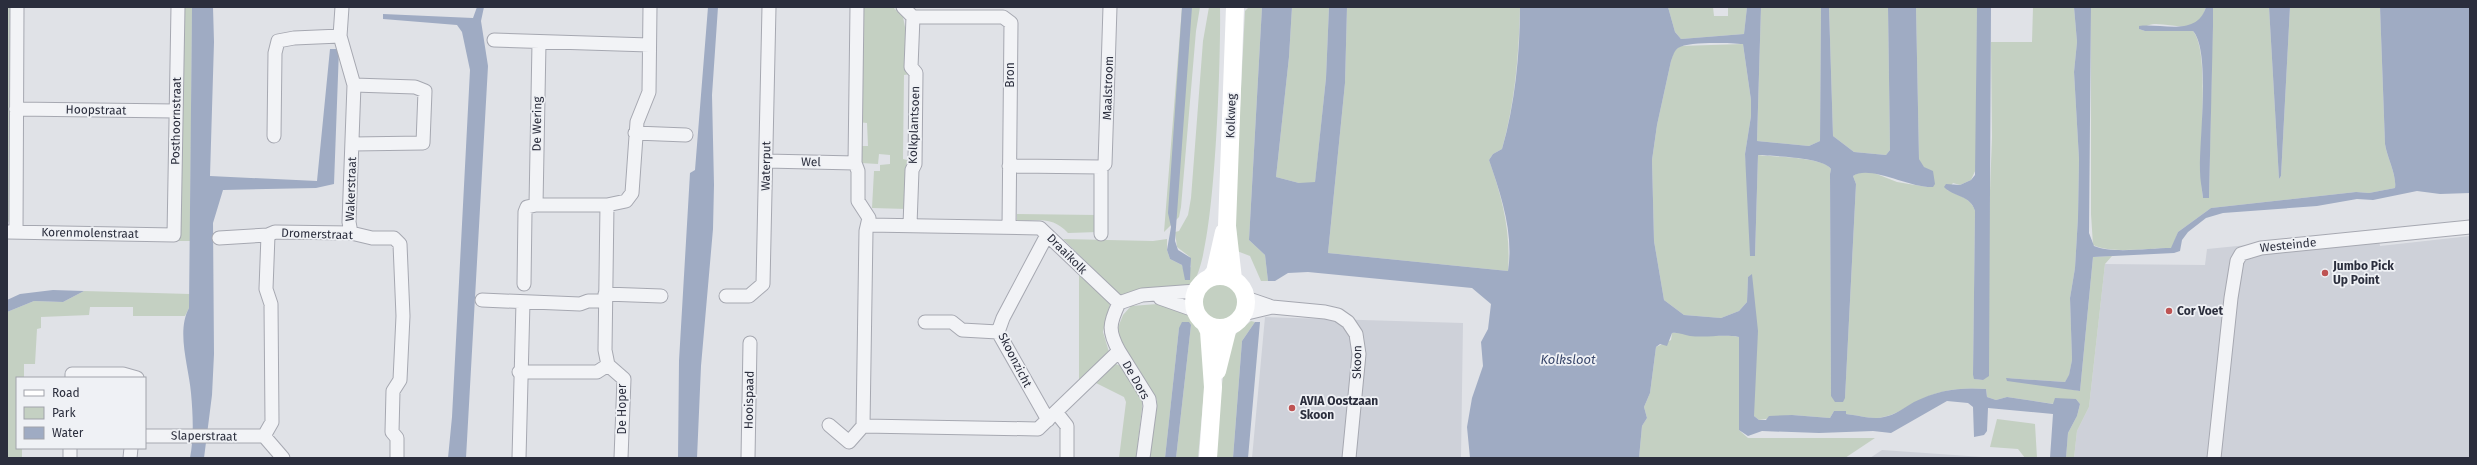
<svg xmlns="http://www.w3.org/2000/svg" width="2477" height="465" viewBox="0 0 2477 465" font-family="'Fira Sans',sans-serif">
	<rect width="100%" height="100%" fill="#e0e2e7"/>
	<!-- built -->
	<path fill="#ced1d9" d="M2378,232L2380,246L2470,236V458H2074L2077,431L2089,407L2105,264L2205,265L2207,249Z
		M1265,317L1463,323L1461,458H1252Z
		M1882,450L1997,458H1870Z"/>
	<!-- green -->
	<path fill="#c4d0c2" d="M7,7H11L9,221L7,224Z
		M183,7H192L190,241H178Z
		M864,7H893L903,17L905,27H908L911,74L904,75L903,159L911,161L906,164L907,209L872,208L874,171H880V165L890,164V155L879,154L878,164L861,163L858,146H868L867,123L858,122L862,109Z
		M1182,7H1200L1196,31L1181,207L1179,217L1164,232Z
		M1209,7H1220C1221,45 1216,271 1190,285C1169,296 1142,284 1121,296L1063,239L1153,241L1167,239V250L1170,259L1182,265L1184,271L1191,267L1190,257L1177,247L1175,232L1179,231L1188,215L1191,198L1203,41Z
		M1249,7H1262L1249,240L1265,255L1268,281H1261L1250,256L1237,251L1235,205L1245,11Z
		M1292,7H1329L1326,78L1315,183H1299L1276,177L1289,57Z
		M1347,7H1520C1519,54 1515,103 1502,149L1493,154L1489,160C1502,197 1511,231 1508,271L1328,253L1345,83Z
		M1668,7H1713L1714,16H1728V7H1747L1744,34L1681,39L1675,32Z
		M1761,7H1821L1820,141L1809,146L1757,141Z
		M1829,7H1888L1890,150L1886,155L1854,152L1833,136Z
		M1916,7H1977L1976,169L1971,180L1960,185L1953,183L1947,190C1958,196 1971,197 1975,211L1973,375L1975,379L1983,380L1992,137L1991,42H2032L2033,7H2074L2077,42L2074,72L2079,159L2078,217L2075,268L2070,298L2072,360L2069,376L2065,382L2006,378L2080,391L2093,257L2112,256L2105,264L2089,407L2077,431L2074,458H2066L2068,433L2077,416L2080,404L2076,399L2054,404L2007,397L1996,400L1987,397L1986,389C1960,387 1937,390 1914,403C1904,408 1895,415 1883,417C1873,420 1857,415 1846,414L1845,411H1834L1830,418L1792,415L1759,420L1754,416L1752,275L1748,277L1747,302L1739,311L1721,318L1684,315L1664,300L1654,241L1652,160L1657,125L1671,61L1674,51L1680,46L1743,44L1751,100V116L1745,154L1755,256L1758,155C1773,157 1823,157 1831,169L1830,174L1831,396L1845,398L1856,184L1853,176L1859,172L1869,171L1897,182L1927,187L1926,169L1920,164L1919,159Z
		M2091,7H2206C2197,37 2175,23 2154,24C2149,24 2143,28 2139,29L2145,31H2193C2212,54 2196,161 2203,198H2209L2213,7H2269L2279,179L2281,176L2290,7H2380L2385,144C2387,158 2397,175 2395,188L2369,193L2356,192L2211,208L2178,232L2172,248C2150,248 2112,254 2093,245L2091,214Z
		M1017,214L1097,215L1098,232L1068,233C1052,216 1039,221 1017,221Z
		M1079,272L1110,304L1103,332L1109,352L1079,381Z
		M1202 302a18 18 0 1 1 36 0a18 18 0 1 1-36 0Z
		M84,291L190,294L189,308L185,316H133V307H90L89,315L41,317V328L37,329L35,364H24V378H17V448H22V458H7V312L34,301L63,302Z
		M1158,304L1189,313L1202,331L1207,359L1198,458H1176L1191,325L1179,328L1165,458H1149L1157,400L1121,341L1117,330L1123,315L1131,306Z
		M1251,321L1255,322L1242,341L1233,458H1216C1219,426 1220,366 1233,338C1236,332 1245,326 1251,321Z
		M1679,332C1698,339 1719,333 1739,337V430L1748,438H1875L1845,458H1639L1642,426L1647,418L1644,407L1650,393L1656,347L1671,340L1672,333Z
		M1113,363L1121,366L1143,400L1136,458H1119L1126,402L1124,397L1094,382Z
		M1997,419L2035,424L2037,458H2025L2018,449L1990,447Z"/>
	<!-- water -->
	<path fill="#9fabc3" d="M192,7H213L214,42L210,176L317,181L330,49H339L334,184L316,188L223,190L213,223L214,354L212,395L204,458H190C194,437 193,415 191,393C189,367 176,332 189,308Z
		M477,7H484L481,21L488,66L466,458H448L452,417L470,70L462,32L457,25L383,19V14L473,18Z
		M708,7H718L712,95L714,185L713,229L701,366L697,458H678L679,361L690,173L695,170Z
		M1182,7H1192L1175,241L1178,250L1191,258L1190,280H1185L1182,265L1170,259L1167,250L1171,227L1168,213Z
		M1262,7H1292L1289,57L1276,177L1299,183L1315,182L1326,78L1329,7H1347L1345,83L1328,253L1508,271C1514,233 1501,195 1489,160L1493,154L1502,149C1515,105 1520,53 1520,7H1668L1675,32L1681,39L1744,34L1747,7H1761L1757,141L1809,146L1820,141L1821,7H1829L1833,136L1854,152L1886,155L1890,150L1888,7H1916L1919,159L1924,167L1933,171L1935,184L1933,187C1909,188 1869,164 1853,176L1856,184L1845,398L1843,402H1835L1831,396L1830,174L1831,169C1824,157 1773,156 1758,155L1755,256H1750L1745,154L1751,116V100L1743,44C1730,43 1688,41 1678,48C1674,51 1673,56 1671,61L1657,125L1652,160L1654,241L1664,300L1684,315L1721,318L1739,311L1747,302L1748,277L1752,274L1758,331L1754,416L1759,420H1766L1769,416L1792,415L1830,418L1834,411H1846V414C1857,415 1873,420 1884,417C1895,415 1904,408 1914,402C1938,390 1960,387 1986,389L1987,397L1996,400L2007,397L2053,404L2055,398L2076,399L2080,404L2077,416L2068,433L2066,458H2050L2053,414L1988,408L1987,431L1984,435L1974,437L1973,407L1968,403L1947,401L1891,433L1873,431L1819,433L1762,431L1748,436L1739,430V337C1723,334 1707,338 1690,336C1683,335 1679,332 1672,333L1667,346L1660,344L1656,347L1650,393L1644,407L1647,418L1642,426L1639,458H1470L1467,427L1472,398L1483,366L1481,342L1488,329L1491,304L1472,288L1308,272L1288,273L1275,281H1268L1265,255L1249,240Z
		M1977,7H1991L1989,376L1983,380L1974,379L1973,375L1975,211C1971,195 1953,197 1944,187L1946,184L1960,185L1971,180L1975,175Z
		M2074,7H2091L2089,233L2094,246C2112,254 2150,248 2171,248L2178,232L2211,208L2356,192L2369,193L2395,188C2397,176 2387,157 2385,144L2380,7H2470V193L2440,194L2417,191L2373,200L2357,199L2317,206L2223,213L2206,218L2188,232L2182,240L2180,251L2174,253L2093,257L2080,391L2007,381L2006,378L2065,382L2069,375L2072,360L2070,298L2075,268L2078,217L2079,159L2074,72L2077,42Z
		M2206,7H2213V26L2209,198H2203C2202,189 2200,180 2200,171C2199,140 2211,51 2193,31H2145L2139,29V26C2162,23 2197,37 2206,7Z
		M2269,7H2290L2281,176L2279,179Z
		M53,290L84,291L63,302L34,301L7,312V300L20,294Z
		M1182,322H1189L1191,325L1176,458H1165L1179,328Z
		M1255,322H1260L1248,458H1233L1242,341Z"/>
	<g fill="none" stroke-linecap="round" stroke-linejoin="round">
		<defs>
			<path id="street" d="M342,7L340,36L354,85L349,222L351,233
				M903,7L913,17L911,67L916,73L915,164L912,170L910,225
				M913,17H1003L1011,23L1009,227
				M494,40L649,45
				M539,43L536,205H607
				M16,109L175,111
				M635,133L686,135
				M274,136L275,53L278,41L294,38L340,36
				M353,144L423,143L425,91L415,87L354,85
				M766,161L855,163
				M1009,166L1101,167L1105,164L1110,7
				M16,231L17,7
				M7,232L174,235L178,7
				M1101,234V167
				M268,235L266,289L271,304L272,422L264,436L283,458
				M1047,235L1003,318L998,332L1048,420
				M219,238L268,235L275,232L351,233L372,238H394L400,244L403,316L400,380L393,391L392,432L397,438V458
				M524,284L525,212L527,207L536,205
				M605,294L661,296
				M726,296H749L763,284L769,7
				M1160,298L1194,310
				M1246,298L1272,307L1325,312L1338,315L1348,322L1356,334L1359,354L1349,458
				M482,300L580,304L588,301H605
				M1119,303L1142,295L1196,291
				M1243,314L1272,307
				M925,322H952L962,330L998,332
				M1119,351L1149,399L1150,406L1143,458
				M519,372H597L608,365
				M72,378V374H123L137,378
				M1056,412L1067,426V458
				M829,425L849,442L863,426L866,231L869,218L858,201V171L855,163L857,7
				M863,426L1038,429L1119,351C1108,331 1109,324 1119,303L1040,228L868,225
				M145,436H264
				M70,458V448
				M130,458L131,448
				M519,458L523,302
				M621,458L624,379L608,365L605,350L607,205L626,201L632,193L637,122L649,92L650,7
				M748,458L750,343
				M2214,458L2231,298L2237,261L2241,254L2261,248L2470,227"/>
		</defs>
		<!-- street casing -->
		<use href="#street" stroke="#a6a8b1" stroke-width="15"/>
		<!-- street -->
		<use href="#street" stroke="#f2f3f6" stroke-width="13"/>
		<!-- secondary -->
		<path stroke="#fff" stroke-width="18" d="M1194 302a26 26 0 1 1 52 0a26 26 0 1 1-52 0Z
			M1210,278L1215,272L1224,232
			M1233,279L1227,226L1235,7
			M1206,325L1209,331L1213,387L1208,458
			M1217,371L1228,327"/>
	</g>
	<!-- markers -->
	<g fill="#be5353" stroke="#eff1f5" stroke-width="1.5">
		<circle cx="2325" cy="273" r="4"/>
		<circle cx="2169" cy="311" r="4"/>
		<circle cx="1292" cy="408" r="4"/>
	</g>
	<g text-anchor="middle" dominant-baseline="central" stroke-width="3.5" stroke-linejoin="round" paint-order="stroke">
		<!-- street labels -->
		<g font-size="12" fill="#2b2e3d" stroke="#eff1f5">
			<text transform="translate(1010 75) rotate(-90)">Bron</text>
			<text transform="translate(1108 88) rotate(-88)">Maalstroom</text>
			<text transform="translate(96 110) rotate(1)">Hoopstraat</text>
			<text transform="translate(1231 116) rotate(-88)">Kolkweg</text>
			<text transform="translate(176 121) rotate(-89)">Posthoornstraat</text>
			<text transform="translate(537 124) rotate(-89)">De Wering</text>
			<text transform="translate(914 125) rotate(-88)">Kolkplantsoen</text>
			<text transform="translate(811 162) rotate(1)">Wel</text>
			<text transform="translate(766 166) rotate(-89)">Waterput</text>
			<text transform="translate(351 189) rotate(-88)">Wakerstraat</text>
			<text transform="translate(90 233) rotate(1)">Korenmolenstraat</text>
			<text transform="translate(317 234) rotate(2)">Dromerstraat</text>
			<text transform="translate(2288 245) rotate(-6)">Westeinde</text>
			<text transform="translate(1067 254) rotate(45)">Draaikolk</text>
			<text transform="translate(1015 360) rotate(63)">Skoonzicht</text>
			<text transform="translate(1357 362) rotate(-89)">Skoon</text>
			<text transform="translate(1136 380) rotate(60)">De Dors</text>
			<text transform="translate(749 400) rotate(-89)">Hooispaad</text>
			<text transform="translate(622 409) rotate(-90)">De Hoper</text>
			<text transform="translate(204 436) rotate(1)">Slaperstraat</text>
		</g>
		<!-- poi labels -->
		<g font-size="12" font-weight="bold" fill="#2b2e3d" stroke="#eff1f5" text-anchor="start">
			<text x="2333" y="266">Jumbo Pick<tspan x="2333" dy="14">Up Point</tspan></text>
			<text x="2177" y="311">Cor Voet</text>
			<text x="1300" y="401">AVIA Oostzaan<tspan x="1300" dy="14">Skoon</tspan></text>
		</g>
		<!-- water labels -->
		<g font-size="13" font-style="italic" fill="#3a486c" stroke="#eff1f5">
			<text x="1568" y="359">Kolksloot</text>
		</g>
	</g>
	<!-- border -->
	<rect width="2477" height="465" fill="none" stroke="#2b2e3d" stroke-width="16"/>
	<!-- legend -->
	<rect x="16" y="377" width="130" height="72" fill="#eff1f5" stroke="#a1a3ab"/>
	<rect x="24" y="390" width="20" height="6" fill="#ffffff" stroke="#a1a3ab"/>
	<text x="52" y="397" font-size="12" fill="#2b2e3d">Road</text>
	<rect x="24" y="407" width="20" height="12" fill="#c4d0c2" stroke="#a1a3ab"/>
	<text x="52" y="417" font-size="12" fill="#2b2e3d">Park</text>
	<rect x="24" y="427" width="20" height="12" fill="#9fabc3" stroke="#a1a3ab"/>
	<text x="52" y="437" font-size="12" fill="#2b2e3d">Water</text>
</svg>
